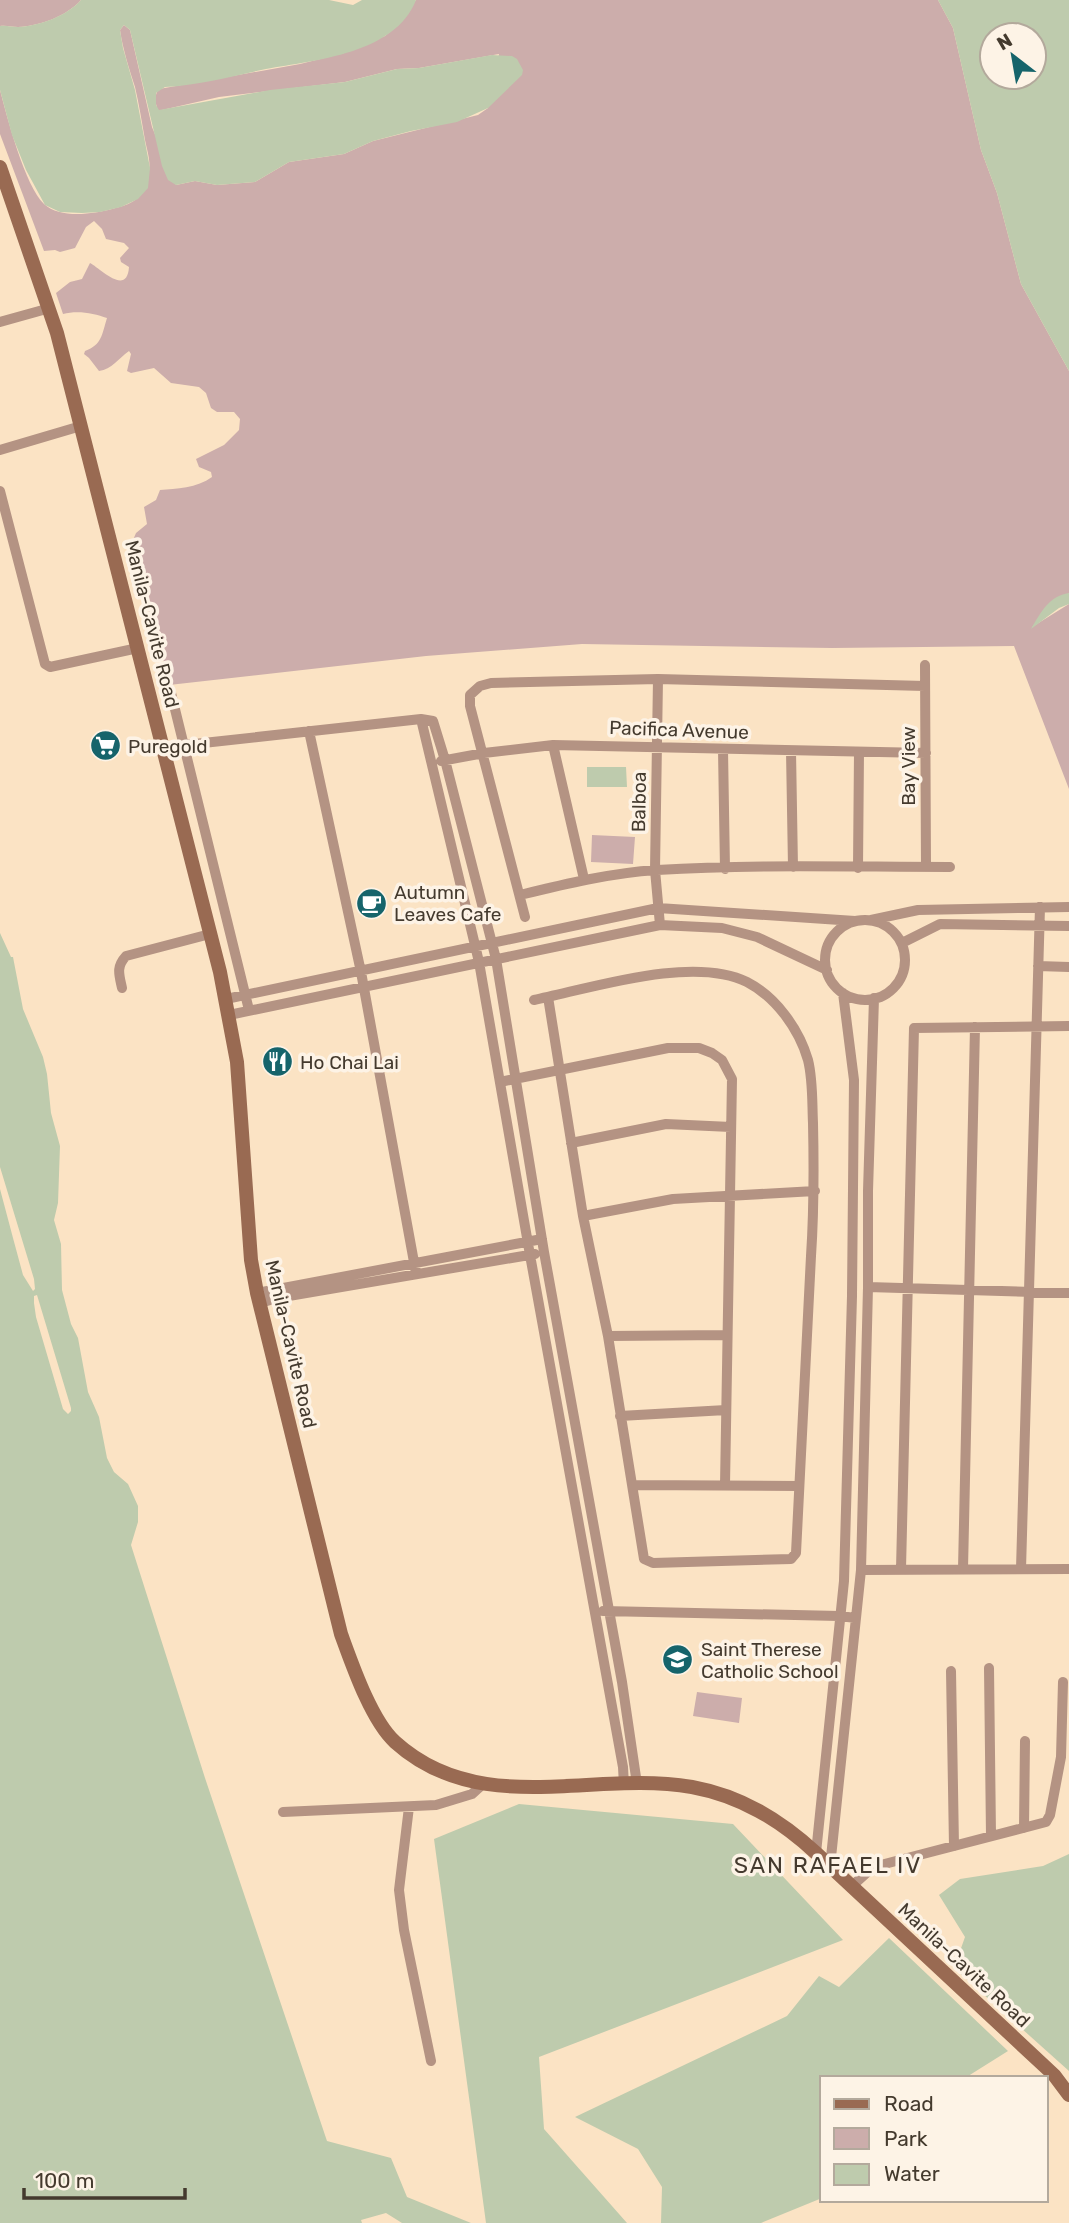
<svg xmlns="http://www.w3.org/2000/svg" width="1069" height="2223" viewBox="0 0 1069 2223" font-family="Rubik,sans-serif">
	<rect width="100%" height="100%" fill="#fbe3c4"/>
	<!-- green -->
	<path fill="#ccadab" d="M0,0H81C67,16 40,26 18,27C12,27 6,25 0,26Z
		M416,0H938L953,28L981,150L997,193L1021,284L1069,371V593L1032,627L1069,604V789L1014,646L832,648L582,644L426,656L169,685L154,621L146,606L135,571L136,555L133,540L136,533L147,524L144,507L156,500L160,490C176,489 197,488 212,477L211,472L199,467L196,459L224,445L239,430L240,419L234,412H217L211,408L206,393L199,387L171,383L154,368L131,373L127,371L131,354L129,351C118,359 112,369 99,371L89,358L84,354L85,351C102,345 102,334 107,318C94,313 77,310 63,314L56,293L70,282L82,279L90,263C100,268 127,297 129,267L121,262L120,258L129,248L124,243L106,239L102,229L94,221L86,227L75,248L60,252L55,250L44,251L0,134V90C7,117 25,186 44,204C60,219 93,214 112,209C137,203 144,197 149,171C151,162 147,150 145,140C142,123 139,104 135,87C129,68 123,50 120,30L124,25L130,30L152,127L176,185L195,181L217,185L255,182L289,162L344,154L373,141L478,115L488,108L499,54L419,68L397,69L345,82L219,97L162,110H158C155,103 154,95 159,89L300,64L344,53L385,36L397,26Z
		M592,835L635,837L633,864L591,862Z
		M697,1692L742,1698L739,1723L693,1716Z"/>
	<!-- water -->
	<path fill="#becbad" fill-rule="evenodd" d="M81,0H329L353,5L362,0H416C395,54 315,60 266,69C233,76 200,85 165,87L156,93V105L159,110L270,90L345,82L397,69L419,68L492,55L512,56L517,59L523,70L522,75L488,108L457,122L411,131L373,141L344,154L289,162L255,182L217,185L195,181L176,185L168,180L162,166L130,30L124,25L120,30L123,48L135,90L150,168L148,188L138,199L121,207L100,212L82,213L60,212L45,205L26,170L12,135L0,90V26C6,25 12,27 18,27C39,26 67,16 81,0Z
		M938,0H1069V371L1021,284L997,193L981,150L953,28ZM992,35H1034V77H992Z
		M1069,593V604L1059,608L1031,629C1041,612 1049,596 1069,593Z
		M587,767H626L627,787H587Z
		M0,933L11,957H13L23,1009L43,1057L47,1074L51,1113L60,1146L58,1203L54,1220L61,1244L62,1290L71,1324L78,1338L88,1392L99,1417L107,1458L114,1472L128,1484L138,1506V1522L131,1545L205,1778L327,2141L391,2158L407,2197L471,2223H402L386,2213L361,2220L362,2223H0Z
		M519,1804L733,1824L843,1940L539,2057L544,2129L627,2223H486L434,1839Z
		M1069,1854V2071L954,1968L965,1937L939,1895L960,1879L1043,1866Z
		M889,1938L1008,2051L965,2078H822V2198L761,2223H661L662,2187L638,2149L575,2117L787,2016L819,1976L839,1987Z"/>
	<!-- pier -->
	<path fill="#fbe3c4" d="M0,1167L34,1279L35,1289L33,1291L23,1275L13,1238L0,1189Z
		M37,1295L71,1408V1411L68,1414L63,1409L36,1317L34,1303V1296Z"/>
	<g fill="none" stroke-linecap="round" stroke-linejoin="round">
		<!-- minor -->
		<path stroke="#b49383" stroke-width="10" d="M0,322L50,308
			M0,450L81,426
			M0,491L45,664L50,667L138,648
			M925,665L926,867
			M658,679L655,870L660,925
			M171,693L249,1010
			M421,719L479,962L530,1255L623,1767L624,1785
			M309,731L361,972L416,1273
			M553,745L584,879
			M163,750L185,745L421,719L433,721L445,760L496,959L544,1252L622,1682L637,1784
			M723,750L725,869
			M791,751L793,867
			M441,761L484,753L553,745L926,753
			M858,868L859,752
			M520,895C565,884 610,873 657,870C754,864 852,867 950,867
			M525,917L470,706V695L480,686L491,683L658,679L925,686
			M871,920L918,910L1069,907
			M825 960a40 40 0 1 1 80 0a40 40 0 1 1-80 0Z
			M902,943L940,924L1069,926
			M1038,966L1069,967
			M122,988C119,974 116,967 126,956L210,934
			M226,999L658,908L855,921
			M534,1000C592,988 693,955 747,982C776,997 799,1029 808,1060C813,1080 812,1102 813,1123C814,1168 814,1211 811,1256C806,1355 801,1454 796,1553L791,1559L653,1563L644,1559L608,1336L583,1216L548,997
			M229,1015L660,925L722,928L757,937L827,970
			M500,1082L668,1048H699L712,1053L722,1060L732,1079L725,1485
			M571,1143L666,1124L731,1127
			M583,1216L673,1199L815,1191
			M868,1287L1069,1293
			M257,1293L542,1239
			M260,1303L277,1298L535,1254
			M608,1336L727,1335
			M620,1416L726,1410
			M633,1485L799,1486
			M901,1569L914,1028L1069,1026
			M963,1569L975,1027
			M1021,1569L1040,907
			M861,1570L1069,1569
			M603,1611L839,1616L856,1618
			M989,1668L991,1836
			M951,1671L954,1846
			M409,1807L399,1890L404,1930L431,2061
			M283,1812L436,1805L472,1794L483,1784
			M1024,1828L1025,1741
			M816,1853L844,1581L852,1296L854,1080L843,993
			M830,1867L861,1570L868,1287V1191L874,998
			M852,1886L873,1867L1046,1822L1050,1815L1061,1757L1063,1682"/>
		<!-- secondary -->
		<path stroke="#996a52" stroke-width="14" d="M0,167L57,333L220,972L237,1062L251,1260L257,1293L341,1634C352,1664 371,1720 395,1742C480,1819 593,1770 692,1787C741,1796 780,1820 816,1853L1054,2075L1069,2095"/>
	</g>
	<!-- icons -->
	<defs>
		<symbol id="supermarket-disc" viewBox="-11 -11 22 22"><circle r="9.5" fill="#16646b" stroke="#fdf3e6"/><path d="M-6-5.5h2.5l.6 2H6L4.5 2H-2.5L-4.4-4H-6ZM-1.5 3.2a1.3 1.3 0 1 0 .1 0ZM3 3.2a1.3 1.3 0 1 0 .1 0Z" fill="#fff"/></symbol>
		<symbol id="cafe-disc" viewBox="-11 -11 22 22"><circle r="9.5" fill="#16646b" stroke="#fdf3e6"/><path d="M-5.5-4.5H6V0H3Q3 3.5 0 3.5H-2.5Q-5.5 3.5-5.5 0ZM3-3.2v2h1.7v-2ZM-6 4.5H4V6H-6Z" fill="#fff"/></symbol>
		<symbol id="restaurant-disc" viewBox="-11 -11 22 22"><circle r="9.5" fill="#16646b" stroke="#fdf3e6"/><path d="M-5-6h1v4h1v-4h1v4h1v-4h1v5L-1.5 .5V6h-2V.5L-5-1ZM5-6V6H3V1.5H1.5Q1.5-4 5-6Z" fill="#fff"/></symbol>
		<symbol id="school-disc" viewBox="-11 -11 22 22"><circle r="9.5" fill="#16646b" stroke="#fdf3e6"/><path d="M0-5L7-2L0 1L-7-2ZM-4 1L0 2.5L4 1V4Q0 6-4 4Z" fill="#fff"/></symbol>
	</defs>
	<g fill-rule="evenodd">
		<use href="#supermarket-disc" x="88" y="728" width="35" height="35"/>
		<use href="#cafe-disc" x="354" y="886" width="35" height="35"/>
		<use href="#restaurant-disc" x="260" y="1044" width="35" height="35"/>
		<use href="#school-disc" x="660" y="1642" width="35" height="35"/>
	</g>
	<g text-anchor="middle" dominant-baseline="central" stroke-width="7" stroke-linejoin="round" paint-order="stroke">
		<!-- street labels -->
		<g font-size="19" fill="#443a2e" stroke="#fdf3e6">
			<text transform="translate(152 624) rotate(76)">Manila-Cavite Road</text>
			<text transform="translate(679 730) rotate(2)">Pacifica Avenue</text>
			<text transform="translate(908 766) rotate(-90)">Bay View</text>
			<text transform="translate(639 802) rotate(-89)">Balboa</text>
			<text transform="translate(291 1344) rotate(77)">Manila-Cavite Road</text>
			<text transform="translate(964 1965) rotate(43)">Manila-Cavite Road</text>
		</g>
		<!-- poi labels -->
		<g font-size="19" fill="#443a2e" stroke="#fdf3e6" text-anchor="start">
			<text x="128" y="746">Puregold</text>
			<text x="394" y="892">Autumn<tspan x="394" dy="22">Leaves Cafe</tspan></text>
			<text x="300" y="1062">Ho Chai Lai</text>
			<text x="701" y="1649">Saint Therese<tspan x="701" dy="22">Catholic School</tspan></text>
		</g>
		<!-- quarter labels -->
		<g font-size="23" letter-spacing="2" fill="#443a2e" stroke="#fdf3e6">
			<text x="828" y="1865">SAN RAFAEL IV</text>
		</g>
	</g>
	<!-- legend -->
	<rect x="820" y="2076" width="228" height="126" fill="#fdf3e6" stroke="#b3a99c" stroke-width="2"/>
	<rect x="834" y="2099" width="35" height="10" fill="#996a52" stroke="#b3a99c" stroke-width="2"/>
	<text x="884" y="2111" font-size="21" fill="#443a2e">Road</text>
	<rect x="834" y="2128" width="35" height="21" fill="#ccadab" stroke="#b3a99c" stroke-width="2"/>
	<text x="884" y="2146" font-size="21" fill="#443a2e">Park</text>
	<rect x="834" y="2164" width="35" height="21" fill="#becbad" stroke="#b3a99c" stroke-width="2"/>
	<text x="884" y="2181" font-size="21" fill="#443a2e">Water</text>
	<!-- north arrow -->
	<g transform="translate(1013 56) rotate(329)"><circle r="33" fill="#fdf3e6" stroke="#b3a99c" stroke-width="2"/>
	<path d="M0-5L12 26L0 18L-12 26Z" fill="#16646b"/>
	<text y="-10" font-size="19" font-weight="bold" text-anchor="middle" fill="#443a2e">N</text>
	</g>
	<!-- scale -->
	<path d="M24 2188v10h161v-10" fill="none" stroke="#443a2e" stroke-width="3.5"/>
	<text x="35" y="2188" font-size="21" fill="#443a2e" stroke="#fdf3e6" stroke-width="5" paint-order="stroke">100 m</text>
</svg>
